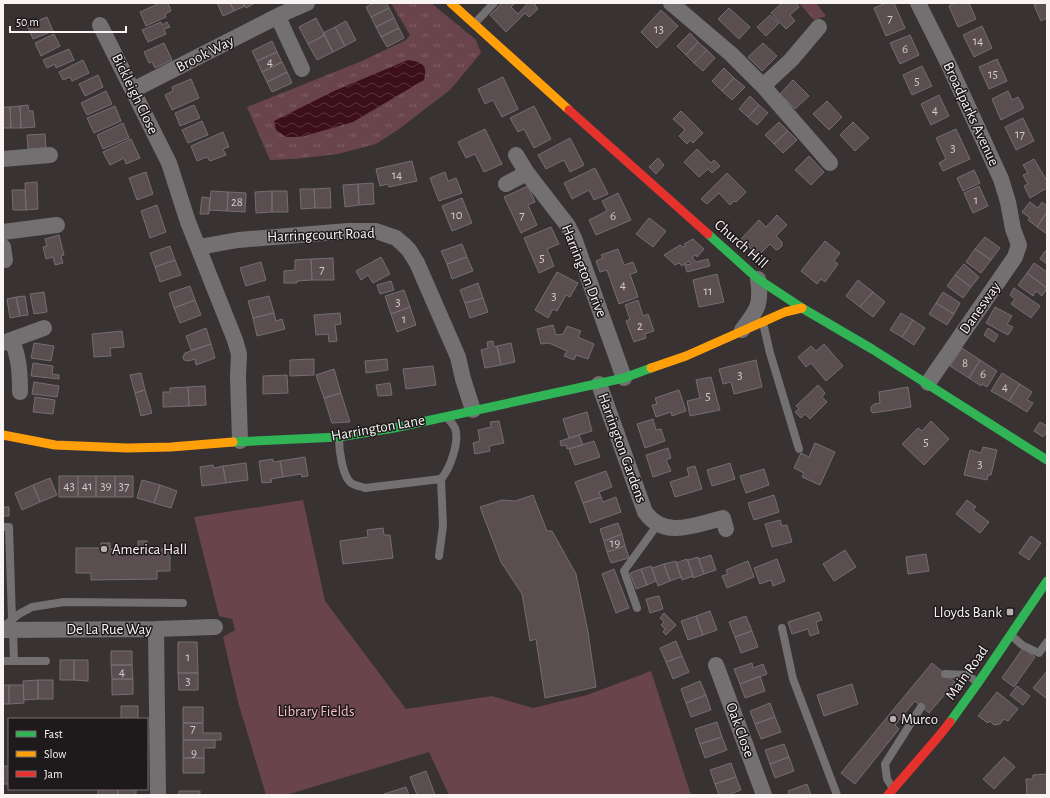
<svg xmlns="http://www.w3.org/2000/svg" width="1050" height="798" viewBox="0 0 1050 798" font-family="'Alegreya Sans',sans-serif">
	<defs>
		<pattern id="grass-tufts" width="24" height="20" patternUnits="userSpaceOnUse"><rect width="24" height="20" fill="#69444b"/><path d="M3 7l-1-3M5 7V3M7 7l1-3M15 17l-1-3M17 17v-4M19 17l1-3" fill="none" stroke="#7f5f66"/></pattern>
		<pattern id="water-waves" width="16" height="10" patternUnits="userSpaceOnUse"><rect width="16" height="10" fill="#3d0f1c"/><path d="M0 5q4-4 8 0t8 0" fill="none" stroke="#5a323e"/></pattern>
	</defs>
	<rect width="100%" height="100%" fill="#383233"/>
	<!-- grass -->
	<path fill="url(#grass-tufts)" d="M391,3H431L476,40L481,53L450,90L399,129L376,144L338,154L294,159L270,160L247,107L362,61L406,40L410,35Z
		M799,3H816L826,16L814,20Z"/>
	<!-- park -->
	<path fill="#69444b" d="M303,500L325,601L406,709L492,696L533,708L587,695L651,671L691,795H449L429,752L286,795H266L238,702L223,637L235,630L232,619L219,616L194,517Z"/>
	<!-- water -->
	<path fill="url(#water-waves)" d="M408,60C422,62 428,65 424,80L353,122L301,137H286L276,130L274,121L334,91Z"/>
	<!-- building -->
	<path fill="#5b4e51" stroke="#746e70" d="M160,3H168L171,11L165,14L166,17L146,26L140,12Z
		M217,3H230L234,11L223,16Z
		M230,3H243L245,6L234,11Z
		M243,3H255L246,8Z
		M374,3H386L389,8L371,17L366,7Z
		M502,3H515L511,7L518,14L528,3H536L535,5L538,9L529,17L525,13L506,32L490,15Z
		M782,3H796L799,7L790,15L795,21L786,29L771,13Z
		M886,3H894L905,28L886,36L874,8Z
		M955,3H969L976,19L958,27L949,6Z
		M1039,3H1047V18L1041,21L1034,5Z
		M389,8L394,18L376,27L371,17Z
		M729,8L750,27L739,39L718,19Z
		M661,10L678,26L657,48L641,32Z
		M770,15L779,23L766,36L757,27Z
		M47,17L53,31L33,39L27,25Z
		M316,18L325,35L308,44L299,27Z
		M394,18L399,28L381,37L376,27Z
		M346,21L356,40L345,46L335,27Z
		M161,22L162,25L167,22L170,27L164,29L166,34L148,42L142,30Z
		M982,26L992,48L974,57L963,35Z
		M335,27L345,46L333,52L323,33Z
		M399,28L404,38L387,47L381,37Z
		M690,33L698,42L686,55L677,46Z
		M54,34L60,46L41,56L35,43Z
		M325,35L333,52L317,60L308,44Z
		M910,35L919,55L900,64L890,43Z
		M272,41L277,52L257,61L252,51Z
		M698,42L707,50L694,63L686,55Z
		M164,43L172,60L155,68L152,62L149,63L144,52Z
		M763,43L777,56L762,71L748,57Z
		M69,49L74,60L56,68L55,64L47,68L43,60Z
		M707,50L715,58L703,71L694,63Z
		M277,52L282,62L262,72L257,61Z
		M997,59L1007,81L989,89L979,67Z
		M83,60L89,73L72,81L70,77L63,80L59,72Z
		M282,62L287,72L267,82L262,72Z
		M922,66L932,86L912,95L903,75Z
		M724,68L734,78L722,91L712,81Z
		M287,72L292,83L272,92L267,82Z
		M98,75L103,87L85,96L79,84Z
		M503,77L518,109L502,117L493,100L485,104L478,89Z
		M734,78L745,87L732,100L722,91Z
		M191,79L199,98L172,110L165,95L173,91L172,87Z
		M793,80L809,96L795,109L780,94Z
		M106,91L112,104L87,115L81,103Z
		M1008,91L1012,100L1018,97L1024,108L1001,120L992,99Z
		M939,95L949,116L931,125L921,104Z
		M750,96L759,105L748,117L739,109Z
		M827,101L842,117L829,130L813,114Z
		M28,105L29,111H33L35,127L21,128L20,106Z
		M194,105L200,118L180,126L175,113Z
		M759,105L768,113L757,125L748,117Z
		M20,106L21,128H11L10,107Z
		M115,106L121,121L94,133L87,118Z
		M534,106L551,139L534,148L524,129L518,132L510,118Z
		M3,107H10L11,128H3Z
		M681,111L703,133L693,143L690,140L687,144L679,136L685,130L673,119Z
		M1023,118L1034,141L1016,150L1005,127Z
		M202,121L208,135L188,143L182,130Z
		M779,122L788,131L774,144L765,135Z
		M853,122L869,138L855,151L840,135Z
		M123,123L129,138L103,149L97,135Z
		M485,129L502,164L484,172L475,154L466,158L458,142Z
		M956,129L970,159L943,171L939,163L946,159L936,138Z
		M788,131L797,140L783,153L774,144Z
		M223,132L229,147L223,149L226,155L210,161L207,157L197,161L191,146Z
		M45,134L46,148L28,149L27,135Z
		M570,138L584,165L570,172L564,160L546,169L538,155Z
		M131,139L140,158L126,164L124,158L110,165L103,152Z
		M697,149L711,163L714,160L720,166L712,173L708,169L699,177L684,162Z
		M809,156L824,172L811,185L795,170Z
		M658,158L664,165L656,174L649,167Z
		M1034,159L1047,181V188L1030,198L1024,186L1028,184L1023,175L1028,173L1023,165Z
		M412,161L417,181L389,187L388,184L380,186L376,169Z
		M595,168L608,194L594,200L589,190L572,199L564,183Z
		M974,170L980,183L963,191L957,178Z
		M146,172L153,194L137,200L129,178Z
		M445,172L448,181L456,178L462,193L439,201L430,178Z
		M727,173L746,192L736,202L734,201L730,205L719,193L707,204L701,199Z
		M37,182L38,209L26,210L25,183Z
		M373,183L374,204L359,205L358,184Z
		M358,184L359,205L345,207L343,185Z
		M528,186L535,202L528,205L537,225L521,233L504,197Z
		M979,186L988,206L973,213L964,193Z
		M330,188L331,208H315L314,189Z
		M300,189H314L315,208L301,209Z
		M12,190H25L26,210H13Z
		M211,191L228,192L227,211L209,210Z
		M272,191V212L256,213L255,192Z
		M272,191H287L288,212H272Z
		M228,192L246,193L245,212L227,211Z
		M618,193L631,220L596,235L589,220L607,211L602,201Z
		M202,197L210,198L209,214H200Z
		M462,198L472,223L452,231L442,206Z
		M1030,202L1038,208L1042,202L1047,206V212L1037,227L1028,220L1030,218L1022,212Z
		M157,205L166,232L150,238L141,211Z
		M1047,212V234L1037,227Z
		M777,215L787,225L776,236L782,242V246L779,249L776,250L770,244L758,256L741,239L759,220L766,227Z
		M649,218L666,231L653,247L636,234Z
		M551,227L559,244L547,249L554,266L539,273L524,238Z
		M59,235L64,255L61,256L63,263L55,265L53,257L46,259L43,247L47,246L45,239Z
		M985,237L1000,248L991,260L975,249Z
		M693,239L704,249L697,257L696,255L692,257L696,262L708,259L710,266L687,272L685,265L691,264L689,261L682,266L679,263L675,265L664,255L680,245L684,247L686,246L684,244Z
		M825,241L840,253L834,261L838,264L825,282L821,279L817,284L801,271Z
		M462,244L467,257L447,264L441,251Z
		M170,246L175,260L155,267L150,253Z
		M618,249L624,265L633,262L637,272L630,274L638,297L619,304L607,270L600,272L596,261L603,258L601,255Z
		M975,249L991,260L981,273L966,262Z
		M1045,251L1047,252V264L1040,259Z
		M381,257L390,274L373,283L368,275L361,280L356,271Z
		M467,257L473,271L452,279L447,264Z
		M333,258L334,280H312L311,259Z
		M311,259L312,280L297,281V283H284V271L295,270V260Z
		M175,260L181,275L160,282L155,267Z
		M261,262L266,280L246,286L240,268Z
		M1034,263L1047,272V288L1027,273Z
		M964,264L979,277L971,287L955,275Z
		M557,272L578,283L570,297L566,295L557,311L553,309L548,318L535,310Z
		M1027,273L1047,288L1042,296L1036,291L1033,296L1018,285Z
		M717,274L724,302L699,307L693,280Z
		M955,275L971,287L963,298L947,286Z
		M858,280L873,292L860,307L846,296Z
		M391,281L394,290L380,294L377,285Z
		M478,283L483,298L465,303L460,290Z
		M190,286L195,300L174,308L169,293Z
		M1014,288L1040,306L1031,318L1011,304L1015,299L1010,295Z
		M404,290L410,307L391,314L385,296Z
		M44,292L47,312L34,314L30,294Z
		M873,292L885,302L873,317L860,307Z
		M943,292L960,303L954,314L936,303Z
		M25,296L28,315L20,316L16,297Z
		M269,296L274,313L253,318L248,301Z
		M16,297L20,316L10,318L7,299Z
		M483,298L488,312L470,318L465,303Z
		M195,300L201,315L180,323L174,308Z
		M638,300L643,316L648,314L654,331L645,334L646,338L634,342L626,321L630,319L625,305Z
		M936,303L954,314L947,325L929,314Z
		M410,307L416,325L397,332L391,314Z
		M995,307L1012,316L1007,324L1013,327L1008,335L986,323Z
		M274,313L276,321L282,319L285,329L257,336L253,318Z
		M340,313L341,324L335,325L337,341L329,342L328,334L316,335L314,315Z
		M901,313L913,320L902,337L890,330Z
		M913,320L925,328L914,345L902,337Z
		M553,325L556,335L563,334L567,326L581,331L578,337L594,344L588,359L576,355L574,360L564,356L567,351L549,343L541,344L537,329Z
		M206,328L211,344L191,350L186,336Z
		M988,328L998,335L994,342L984,335Z
		M122,331L124,347L110,348L111,356L94,357L92,334Z
		M493,341L494,347L497,346L501,365L485,368L481,350L488,348L487,342Z
		M34,343L54,346L51,361L31,358Z
		M511,343L515,362L501,365L497,346Z
		M211,344L215,358L196,365L195,359L188,361L184,360L183,357L185,353Z
		M824,344L843,366L826,381L811,363L806,367L798,357L811,346L816,351Z
		M962,348L980,360L969,378L950,366Z
		M314,359V375L290,376V360Z
		M387,359L388,370L366,373L365,361Z
		M756,360L762,387L734,394L731,382L723,384L719,369Z
		M980,360L997,371L987,387L982,384L981,386L969,378Z
		M33,363L53,366L52,374L59,375V379L31,376Z
		M433,366L436,385L406,389L403,369Z
		M334,369L341,393L324,398L316,375Z
		M141,373L145,390L135,393L130,375Z
		M1002,373L1020,384L1009,401L991,391Z
		M287,375L288,393L263,394V376Z
		M711,377L720,410L690,416L687,401L700,398L696,380Z
		M34,382L59,386L57,397L32,394Z
		M390,383L392,395L378,396L376,385Z
		M1020,384L1032,392L1027,400L1033,403L1027,412L1009,401Z
		M818,385L825,393L822,397L827,402L810,419L805,414L801,418L795,412L799,409L796,406Z
		M205,386L206,405L189,406L188,387Z
		M188,387L189,406L163,407V392H170V388Z
		M908,387L911,407L873,413L871,411V407L874,404L880,403L879,392Z
		M145,390L152,413L141,416L135,393Z
		M679,390L686,411L672,416L671,412L656,417L652,405L657,404L655,398Z
		M341,393L350,422L332,423L324,398Z
		M35,397L55,400L53,414L33,412Z
		M587,412L592,431L569,438L563,419Z
		M653,419L656,430L661,429L665,441L645,448L637,424Z
		M499,421L504,443L489,446L490,451L475,454L473,443L480,441L478,430L491,427L490,422Z
		M931,421L949,439L924,465L902,444L918,428L922,431Z
		M1040,422L1047,426V432L1043,437L1034,431Z
		M579,435L583,445L567,449L566,445L561,446L560,441Z
		M594,441L600,457L575,465L569,449Z
		M815,443L835,452L820,485L802,477L804,473L794,468L801,453L809,457Z
		M983,447L997,450L991,475H988L987,480L964,475L970,450L981,453Z
		M668,448L671,458L666,460L671,471L653,477L646,455Z
		M305,457L308,476L302,477L301,474L283,477L280,461Z
		M273,459V462L280,461L283,477L271,479L272,482L262,483L259,461Z
		M246,463L248,480L226,483L223,466Z
		M730,463L735,479L712,486L707,470Z
		M213,465L214,468L223,466L226,483L202,486L200,467Z
		M695,466L702,489L675,497L670,482L689,476L687,468Z
		M764,469L769,485L746,493L740,476Z
		M606,471L612,487L599,492L601,497L583,503L575,482Z
		M59,476H78V497H59Z
		M78,476H96V497H78Z
		M96,476H115V497H96Z
		M115,476H133V497H115Z
		M50,478L57,495L40,502L33,485Z
		M142,480L160,485L154,503L137,498Z
		M33,485L40,502L22,510L15,493Z
		M160,485L177,491L171,508L154,503Z
		M533,495L547,531H552L576,574L588,632L596,687L545,698L536,639L530,641L522,594L501,562L480,507L502,500L515,501Z
		M774,495L779,512L754,520L748,503Z
		M601,497L603,502L616,497L621,512L590,523L583,503Z
		M967,500L976,507L973,510L989,522L980,533L956,514Z
		M3,507H9V516H3Z
		M780,520L782,526L787,525L792,542L772,547L765,524Z
		M618,523L622,534L604,541L600,529Z
		M383,528L384,535H390L393,558L343,564L340,541L368,537L367,530Z
		M622,534L625,546L607,552L604,541Z
		M1031,536L1041,543L1029,560L1019,553Z
		M138,541H147V549H170V571H157V579L91,580V573H76V548H101V543H110V549H138Z
		M625,546L629,558L611,563L607,552Z
		M845,550L856,567L834,581L823,564Z
		M926,554L929,571L908,574L906,557Z
		M711,555L716,570L704,574L699,559Z
		M698,557L704,574L693,578L688,560Z
		M687,559L693,576L682,580L676,563Z
		M777,559L785,581L773,586L771,580L760,584L754,568Z
		M676,561L681,577L670,581L664,564Z
		M748,561L754,577L727,588L722,576L728,574L726,570Z
		M664,564L670,581L658,586L652,568Z
		M651,566L656,581L647,585L641,569Z
		M614,569L629,608L616,613L602,574Z
		M641,569L647,585L636,589L630,573Z
		M659,596L663,609L650,613L646,599Z
		M710,611L717,630L703,635L696,616Z
		M819,612L822,620L816,622L819,633L810,636L808,629L792,634L788,622Z
		M664,613L676,625L666,635L663,632L665,629L661,625L664,622L660,618Z
		M696,616L703,635L688,640L681,621Z
		M746,616L752,631L735,637L729,622Z
		M752,631L758,647L741,653L735,637Z
		M676,641L682,656L666,662L660,648Z
		M178,642H197L198,673H178Z
		M1023,648L1035,657L1014,687L1002,678Z
		M111,651H132V665H111Z
		M682,656L689,672L673,679L666,662Z
		M60,660H74V680H60Z
		M74,660H88V681L74,680Z
		M752,663L753,668L763,664L767,674L740,684L734,669Z
		M932,663L955,682L929,713L915,701L895,725L899,729L855,784L841,773Z
		M111,665H132L133,679H112Z
		M1047,671V699L1033,688Z
		M178,673H198V690H179Z
		M760,676L765,691L745,698L740,684Z
		M112,679H133V694L112,695Z
		M38,680V699L24,700L23,681Z
		M38,680H53V699H38Z
		M700,681L706,695L686,703L681,689Z
		M852,684L858,704L824,716L817,695Z
		M3,685H9V704H3Z
		M9,685H23L24,703L9,704Z
		M1017,686L1030,696L1023,705L1010,695Z
		M997,692L1018,709L1008,721L1004,719L1000,724L994,725L990,721L988,723L978,716Z
		M706,695L711,710L691,717L686,703Z
		M770,703L775,717L755,724L750,711Z
		M121,706H138V719H121Z
		M183,707H203V723H183Z
		M775,717L781,732L761,739L755,724Z
		M717,722L722,737L700,744L695,729Z
		M183,723H203V733H221V740H183Z
		M722,737L727,750L705,758L700,744Z
		M183,740H215V748H204V758H183Z
		M784,744L789,757L770,764L765,750Z
		M789,757L794,771L775,778L770,764Z
		M1004,757L1015,767L994,789L983,779Z
		M183,758H204V773H183Z
		M731,763L736,777L715,784L710,770Z
		M3,766H9V784H3Z
		M426,771L435,795H417L410,777Z
		M1047,774V795H1027L1026,779H1033V775Z
		M736,777L741,790L728,795H719L715,784Z
		M807,784L811,795H789L788,791Z
		M406,787L409,795H384V794Z
		M98,789H118V795H98Z
		M118,789H136V795H118Z
		M179,791H200V795H179Z"/>
	<g fill="none" stroke-linecap="round" stroke-linejoin="round">
		<!-- lane -->
		<path stroke="#727070" stroke-width="8" d="M475,23L494,3
			M763,323L770,353L799,449
			M339,438C339,449 342,474 350,482C354,486 360,486 365,488L441,479
			M3,527H9L12,619
			M439,556L443,526L441,479C450,469 460,441 455,428C453,424 449,420 447,417
			M637,608L624,571L658,524
			M3,627L19,614L32,607L64,602L183,603
			M782,628L793,679L837,795
			M13,630L14,661
			M1011,635L1022,645L1039,653L1047,642
			M3,661H46
			M945,674L968,675L978,683
			M892,787L887,779L885,764L921,707"/>
		<!-- street -->
		<path stroke="#727070" stroke-width="16" d="M671,3L731,54L763,86L830,163
			M918,3L948,63L1001,179L1008,202L1013,229L1019,245L1015,257L928,383
			M278,17L302,69
			M100,25L169,163L188,222L235,340L239,354L238,377L240,441
			M763,86L791,60L819,27
			M133,90L282,14L307,3
			M3,159L50,155
			M527,173L568,226L574,238L624,378
			M506,184L527,173L516,155
			M3,232L57,225
			M3,247L5,260
			M199,247L238,240L348,231H376L396,238L403,244L409,250L417,263L458,357L463,379L473,410
			M742,330C757,310 762,305 758,279
			M12,340C19,359 20,371 20,392
			M3,343L44,328
			M599,384L645,512C665,540 697,524 723,518L726,529
			M156,629L158,795
			M3,630L156,629L215,627
			M716,665L764,795"/>
		<!-- fast -->
		<path stroke="#30b455" stroke-width="9" d="M708,234L758,279L802,308L872,349L1047,460
			M233,442L339,437L394,428L624,378L651,368
			M950,722L978,683L1047,581"/>
		<!-- slow -->
		<path stroke="#ff9f0a" stroke-width="9" d="M451,3L569,110
			M651,368L686,356L785,312L802,308
			M3,435L55,445L127,448L171,447L233,442"/>
		<!-- jam -->
		<path stroke="#e5322d" stroke-width="9" d="M569,110L708,234
			M888,795L939,736L950,722"/>
	</g>
	<!-- markers -->
	<g fill="#b6afb0" stroke="#1e191a" stroke-width="1.5">
		<circle cx="104" cy="549" r="4"/>
		<rect x="1006" y="608" width="8" height="8" rx="2"/>
		<circle cx="893" cy="719" r="4"/>
	</g>
	<g text-anchor="middle" dominant-baseline="central" stroke-width="3" stroke-linejoin="round" paint-order="stroke">
		<!-- number labels -->
		<g font-size="13" fill="#d2cacb">
			<text x="890" y="18">7</text>
			<text x="659" y="29">13</text>
			<text x="978" y="41">14</text>
			<text x="905" y="49">6</text>
			<text x="270" y="62">4</text>
			<text x="993" y="74">15</text>
			<text x="917" y="81">5</text>
			<text x="935" y="110">4</text>
			<text x="1020" y="134">17</text>
			<text x="953" y="148">3</text>
			<text x="397" y="175">14</text>
			<text x="976" y="200">1</text>
			<text x="237" y="202">28</text>
			<text x="457" y="215">10</text>
			<text x="522" y="215">7</text>
			<text x="613" y="216">6</text>
			<text x="542" y="258">5</text>
			<text x="322" y="269">7</text>
			<text x="623" y="285">4</text>
			<text x="708" y="291">11</text>
			<text x="554" y="296">3</text>
			<text x="398" y="302">3</text>
			<text x="404" y="319">1</text>
			<text x="640" y="326">2</text>
			<text x="965" y="363">8</text>
			<text x="983" y="374">6</text>
			<text x="740" y="375">3</text>
			<text x="1005" y="387">4</text>
			<text x="708" y="396">5</text>
			<text x="926" y="442">5</text>
			<text x="980" y="464">3</text>
			<text x="69" y="486">43</text>
			<text x="87" y="486">41</text>
			<text x="106" y="486">39</text>
			<text x="124" y="486">37</text>
			<text x="615" y="543">19</text>
			<text x="188" y="657">1</text>
			<text x="122" y="672">4</text>
			<text x="188" y="681">3</text>
			<text x="193" y="728">7</text>
			<text x="194" y="753">9</text>
		</g>
		<!-- street labels -->
		<g font-size="15" fill="#faf3f4" stroke="#1e191a">
			<text transform="translate(205 54) rotate(-27)">Brook Way</text>
			<text transform="translate(135 94) rotate(64)">Bickleigh Close</text>
			<text transform="translate(971 114) rotate(65)">Broadparks Avenue</text>
			<text transform="translate(321 235) rotate(-2)">Harringcourt Road</text>
			<text transform="translate(741 244) rotate(41)">Church Hill</text>
			<text transform="translate(584 271) rotate(68)">Harrington Drive</text>
			<text transform="translate(980 308) rotate(-55)">Danesway</text>
			<text transform="translate(378 428) rotate(-10)">Harrington Lane</text>
			<text transform="translate(622 448) rotate(70)">Harrington Gardens</text>
			<text x="109" y="629">De La Rue Way</text>
			<text transform="translate(967 673) rotate(-55)">Main Road</text>
			<text transform="translate(740 730) rotate(70)">Oak Close</text>
		</g>
		<!-- poi labels -->
		<g font-size="15" fill="#faf3f4" stroke="#1e191a" text-anchor="start">
			<text x="112" y="549">America Hall</text>
			<text x="1002" y="612" text-anchor="end">Lloyds Bank</text>
			<text x="901" y="719">Murco</text>
		</g>
		<!-- park labels -->
		<g font-size="15" fill="#f7bfc9" stroke="#1e191a">
			<text x="316" y="711">Library Fields</text>
		</g>
	</g>
	<!-- border -->
	<rect width="1050" height="798" fill="none" stroke="#faf3f4" stroke-width="8"/>
	<!-- legend -->
	<rect x="8" y="718" width="140" height="72" fill="#1e191a" stroke="#767071"/>
	<rect x="16" y="731" width="20" height="6" fill="#30b455" stroke="#767071"/>
	<text x="44" y="738" font-size="12" fill="#faf3f4">Fast</text>
	<rect x="16" y="751" width="20" height="6" fill="#ff9f0a" stroke="#767071"/>
	<text x="44" y="758" font-size="12" fill="#faf3f4">Slow</text>
	<rect x="16" y="771" width="20" height="6" fill="#e5322d" stroke="#767071"/>
	<text x="44" y="778" font-size="12" fill="#faf3f4">Jam</text>
	<!-- scale -->
	<path d="M10 26v6h116v-6" fill="none" stroke="#faf3f4" stroke-width="2"/>
	<text x="16" y="26" font-size="12" fill="#faf3f4" stroke="#1e191a" stroke-width="3" paint-order="stroke">50 m</text>
</svg>
